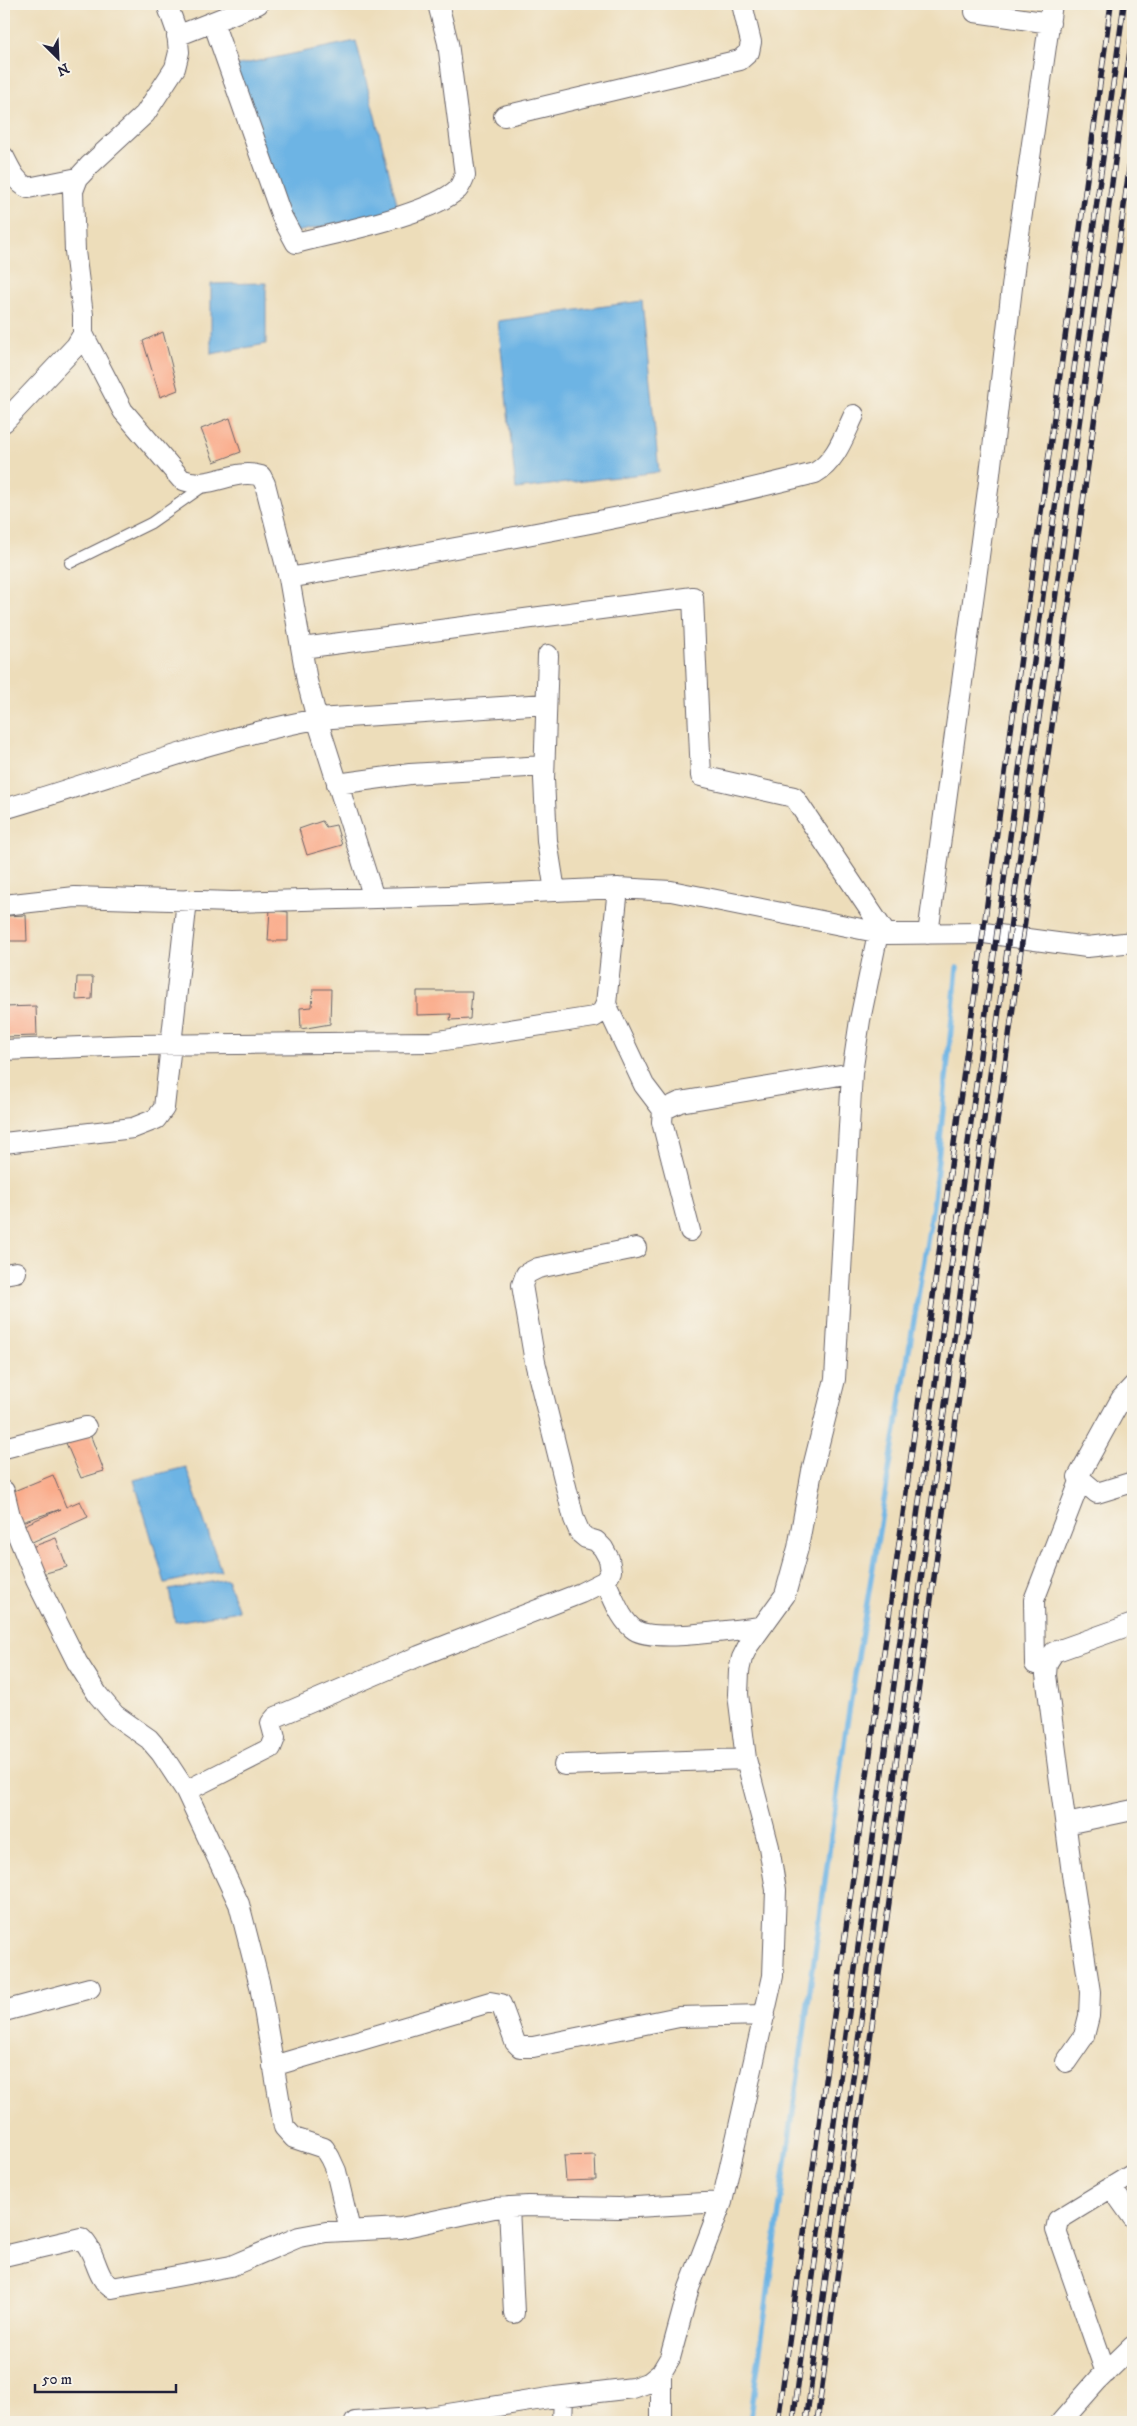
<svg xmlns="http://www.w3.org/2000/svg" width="1137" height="2426" viewBox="0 0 1137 2426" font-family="'IM FELL DW Pica',serif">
	<rect width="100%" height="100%" fill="#f7f3e8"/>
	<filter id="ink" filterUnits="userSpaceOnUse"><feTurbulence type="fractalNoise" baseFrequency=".02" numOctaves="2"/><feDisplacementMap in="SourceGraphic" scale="10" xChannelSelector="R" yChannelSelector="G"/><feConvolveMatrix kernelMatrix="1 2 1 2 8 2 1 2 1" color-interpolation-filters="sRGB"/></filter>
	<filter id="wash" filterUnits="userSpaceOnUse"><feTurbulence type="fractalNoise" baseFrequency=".0096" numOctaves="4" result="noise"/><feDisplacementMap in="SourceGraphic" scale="20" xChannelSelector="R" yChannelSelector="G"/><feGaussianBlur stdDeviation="1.12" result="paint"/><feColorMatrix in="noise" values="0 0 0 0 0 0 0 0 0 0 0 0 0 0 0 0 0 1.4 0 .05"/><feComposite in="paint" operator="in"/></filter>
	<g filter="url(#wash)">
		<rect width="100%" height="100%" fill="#edddba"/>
		<!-- water -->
		<path fill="#6db4e4" stroke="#486b90" d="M356,41L399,211L276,236L234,66Z
			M266,283V344L211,354V284Z
			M642,301L659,472L516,489L498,321Z
			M186,1467L221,1571L165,1583L134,1480Z
			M227,1579L239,1611L175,1622L169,1590Z"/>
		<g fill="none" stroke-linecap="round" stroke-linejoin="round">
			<!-- stream -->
			<path stroke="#6db4e4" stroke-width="5.5" d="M750,2422L846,1729L934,1200L957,968"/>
		</g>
		<g id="blocks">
			<!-- building -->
			<path fill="#faac8b" d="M163,332L178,390L160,397L143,341Z
				M230,418L241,452L214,462L201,429Z
				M322,821L326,827L336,825L342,845L307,855L299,829Z
				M270,909L288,912V941H268Z
				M26,915L27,941H6L5,916Z
				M77,977H93L92,999L76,1000Z
				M313,989H331L330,1024L301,1029L300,1008L312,1007Z
				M417,991H472L470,1019L450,1020L451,1014L417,1015Z
				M36,1006L37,1036L4,1037V1007Z
				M90,1434L104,1471L81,1478L66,1443Z
				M53,1475L66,1507L80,1501L88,1517L30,1543L24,1525L61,1509L19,1523L9,1493Z
				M56,1538L67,1567L39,1575L29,1548Z
				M595,2155L596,2180L566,2181L564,2156Z"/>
		</g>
	</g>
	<g filter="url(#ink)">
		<use href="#blocks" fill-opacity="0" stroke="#696367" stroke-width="1"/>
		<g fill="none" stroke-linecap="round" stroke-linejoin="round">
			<defs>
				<path id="service" d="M70,563L151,523L204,486"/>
				<path id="minor" d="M976,4L975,12L1050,23
					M213,22L282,217L296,243C337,232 428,216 458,189C461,185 463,180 465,175L448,43L438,4
					M177,36L258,4
					M504,116L740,60L749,52L751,42L742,4
					M4,157C10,168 15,182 28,188L78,178
					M83,334L123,411L181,479C209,492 233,467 261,476L265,484L289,578L307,681L317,719L374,898
					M4,422L76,346L83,334V315L75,251L73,191L78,178L90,165L145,114L175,68L179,52L177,32L167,4
					M289,578C465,546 642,517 815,473C836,461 844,436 854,415
					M302,648L693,597L701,776L794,797L886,934
					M548,655L544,779L547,841L555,891
					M337,784L410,774L544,766
					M4,809C108,779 209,739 317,719L546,704
					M4,905L75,897L232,902L449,896L618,888L671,891L886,934L984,933L1087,947L1133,942
					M928,934L989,482L1015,262L1052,4
					M606,1004L644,1085L663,1110
					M4,1050L133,1045L432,1042L594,1017L602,1012L606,1004L618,888
					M4,1143L133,1128L156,1119L164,1108L187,900
					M690,1231L662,1122L663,1110L680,1102L852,1073
					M4,1274L16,1272
					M1133,1386L1121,1399L1078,1477L1097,1493L1133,1482
					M4,1448L86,1427
					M4,1491L10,1516L36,1580L77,1662L98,1695L115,1715L149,1739L161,1753L186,1791L239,1904L260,1986L284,2127L294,2138L324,2148L330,2158L336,2171L350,2230
					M605,1581C613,1596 620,1620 635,1630C655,1643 735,1629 761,1627
					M1035,1664L1034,1600L1081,1479
					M564,1765L746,1759
					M186,1791L271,1748L275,1738L271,1723L276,1717L419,1656L581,1593L605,1581L611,1571L609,1559L603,1548L596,1541L586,1538L580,1533L574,1519L535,1362L522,1285L526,1274L538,1268L636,1248
					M1066,1824L1133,1810
					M4,2011L90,1988
					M1066,2062L1084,2036L1089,2016L1090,1992L1073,1881L1046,1675L1047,1663L1054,1652L1133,1624
					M273,2066L490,2002L501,2004L515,2042L520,2047H533L679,2017L765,2015
					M1111,2187L1133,2218
					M509,2207L514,2313
					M4,2256L81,2238C97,2252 95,2278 112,2288L231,2266L299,2237L326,2232L401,2228L494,2208L528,2206L619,2208L722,2202
					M1106,2373L1056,2230L1058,2220L1133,2174
					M355,2422L428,2417L555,2397L633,2388L650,2382L661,2373L670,2358L689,2288L722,2202L773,1976L776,1890L769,1847L746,1759L738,1694L739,1671L742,1658L748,1646L785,1595L798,1548L812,1471L835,1379L852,1073L860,1020L878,933
					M562,2422L563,2396
					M661,2422V2373
					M1061,2422L1098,2380L1133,2346"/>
			</defs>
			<!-- service casing -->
			<use href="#service" stroke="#696367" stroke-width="12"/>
			<!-- minor casing -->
			<use href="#minor" stroke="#696367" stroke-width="22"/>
			<!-- service -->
			<use href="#service" stroke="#fff" stroke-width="10"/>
			<!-- minor -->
			<use href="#minor" stroke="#fff" stroke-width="20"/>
			<defs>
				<path id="rail" d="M778,2422L1111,4
					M793,2422L1124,4
					M806,2422L1133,29
					M817,2422L1133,141"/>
			</defs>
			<!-- rail casing -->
			<use href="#rail" stroke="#22223b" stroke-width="5.5"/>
			<!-- rail -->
			<use href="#rail" stroke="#f7f3e8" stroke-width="4" stroke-dasharray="11" stroke-linecap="butt"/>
		</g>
	</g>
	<!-- margin -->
	<rect width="1137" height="2426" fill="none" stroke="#f7f3e8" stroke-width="20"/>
	<!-- north arrow -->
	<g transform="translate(58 58) rotate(156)" stroke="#f7f3e8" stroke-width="4" paint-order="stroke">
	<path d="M0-4L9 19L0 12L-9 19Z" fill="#22223b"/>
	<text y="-8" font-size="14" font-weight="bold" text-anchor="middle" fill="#22223b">N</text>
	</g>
	<!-- scale -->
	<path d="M35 2384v8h141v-8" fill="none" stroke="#22223b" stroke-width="2.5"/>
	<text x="42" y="2384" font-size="15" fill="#22223b" stroke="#f7f3e8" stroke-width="4" paint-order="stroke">50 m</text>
</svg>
